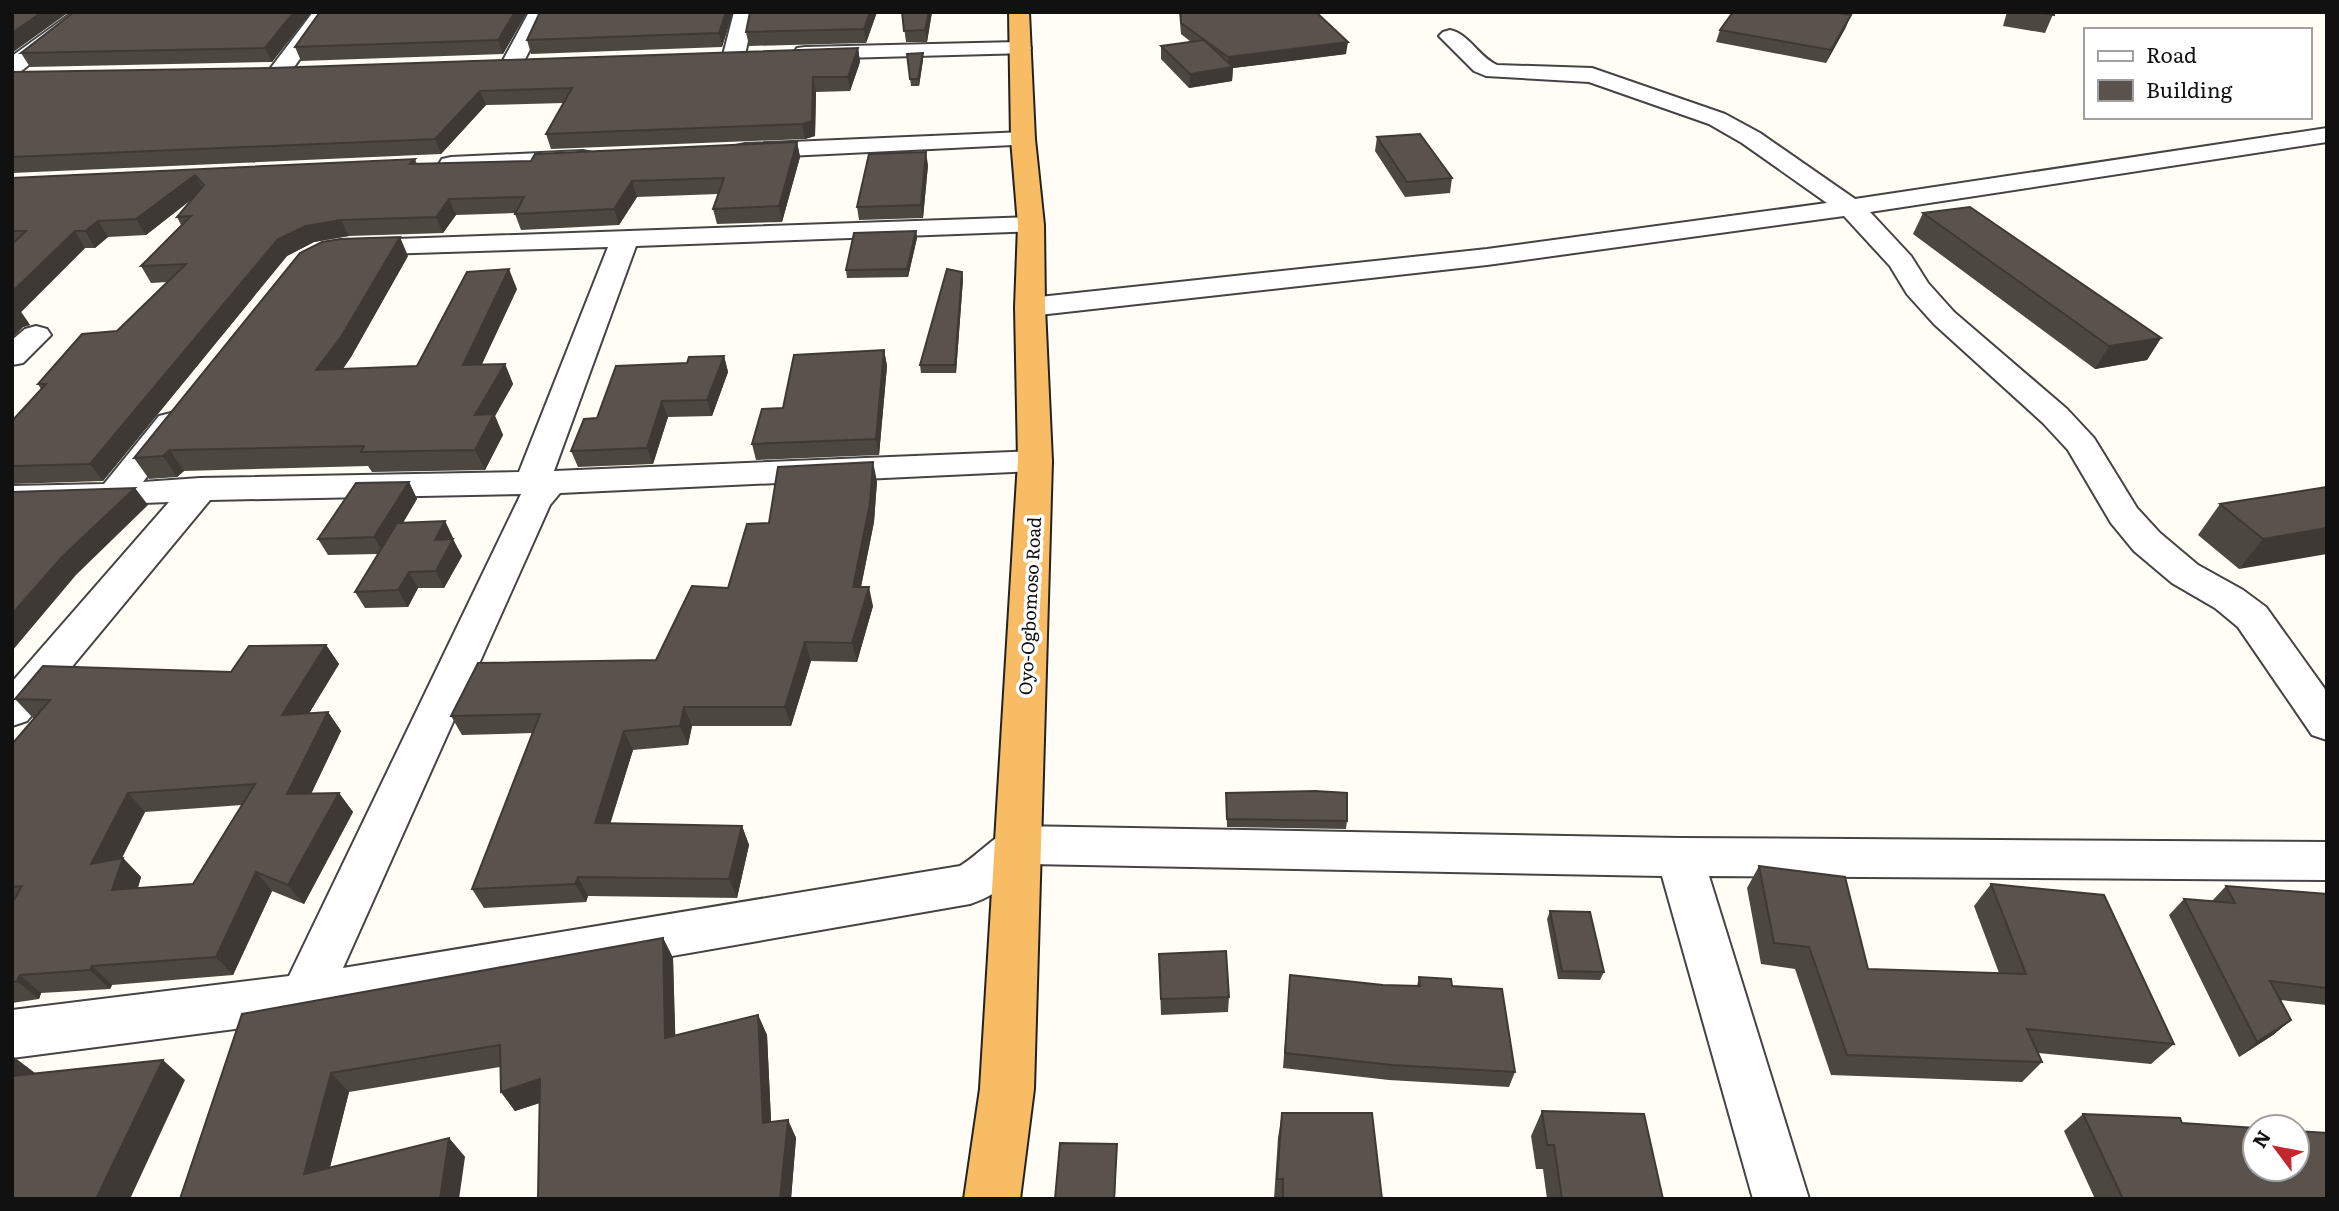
<svg xmlns="http://www.w3.org/2000/svg" width="2339" height="1211" viewBox="0 0 2339 1211" font-family="Literata,serif">
	<rect width="100%" height="100%" fill="#fffdf5"/>
	<g fill="none" stroke-linecap="round" stroke-linejoin="round">
		<defs>
			<path id="minor" d="M73,12H96L20,72L12,74V56Z
				M313,12H334L286,78H270L267,73Z
				M529,12H549L520,69H504L501,64Z
				M734,12H754L745,55L742,60H726L723,55Z
				M1450,30C1469,34 1479,57 1497,65L1592,68L1725,114L1760,133L1855,199L2327,128V142L1870,212L1911,256L1928,283L1954,312L2067,409L2094,438L2137,508L2160,533L2198,565L2243,590L2266,607L2327,692V740L2312,735L2238,627L2215,608L2172,583L2134,551L2111,523L2068,450L2043,423L1934,324L1907,294L1890,266L1844,216L1487,265L1030,316L1020,313L1015,307L1020,301L1030,298L1487,249L1827,203L1742,143L1709,124L1589,82L1486,76L1474,71L1439,36L1443,32Z
				M1020,42L1028,43L1031,48L1028,53L805,59L797,58L794,53L797,48L805,47Z
				M1023,132L1032,134L1035,139L1032,144L745,158L736,156L733,151L736,146L745,144Z
				M583,151L592,153L595,158L592,163L451,171L442,169L439,164L442,159L451,157Z
				M1031,217L1040,219L1044,225L1040,231L636,246L554,471L1035,451L1047,454L1052,461L1047,468L1035,471L560,493L550,505L343,968L960,866C981,853 995,834 1018,826L1680,838L2327,842V880L1709,876L1809,1199H1753L1662,876L1029,864C1012,883 994,896 970,904L305,1020L12,1058V1010L289,976L521,494L210,500L27,721L12,726V682L169,502L12,508V486L104,484L159,416L171,413L183,416L187,423L143,482L200,478L519,472L608,247L351,255L341,253L337,247L341,241Z
				M36,326L47,329L51,335L23,363L12,365V340L25,329Z"/>
			<path id="trunk" d="M1009,12H1029L1035,139L1044,225L1045,307L1052,461L1034,1089L1020,1199H964L980,1089L1018,461L1015,307L1018,225L1011,139Z"/>
		</defs>
		<!-- minor casing -->
		<use href="#minor" stroke="#444" stroke-width="4"/>
		<!-- trunk casing -->
		<use href="#trunk" stroke="#222" stroke-width="4"/>
		<!-- minor -->
		<use href="#minor" fill="#fff" fill-rule="evenodd"/>
		<!-- trunk -->
		<use href="#trunk" fill="#f7bc64" fill-rule="evenodd"/>
	</g>
	<!-- wall -->
	<path fill="#4d4742" fill-rule="evenodd" d="M311,12L272,62L30,67L21,53Z
		M320,12H527L503,54L301,61L295,47Z
		M733,12L722,47L531,54L527,40Z
		M877,12L866,43L749,46L746,32Z
		M902,12H932L927,42H906Z
		M1179,12H1316L1346,54L1233,68L1232,81L1189,88L1161,59V46L1191,42L1181,34Z
		M2007,12H2054L2045,33L2003,26Z
		M1846,27L1826,63L1716,42L1720,30Z
		M858,48L860,62L850,91L816,92L815,136L805,139L551,149L546,134L564,103L486,105L441,154L12,173V72L271,68Z
		M923,53V60L919,86H911L907,54Z
		M1377,137L1452,178L1450,193L1405,197L1375,151Z
		M797,142L800,157L782,222L717,224L713,209L718,194L637,197L619,225L521,230L515,214L516,213L456,215L443,233L349,236L314,242L287,256L103,481L12,484V421L41,389L38,384L117,331L168,282L151,283L141,266L181,225L177,217L191,200L146,235L108,237L95,248H85L21,312L30,325L23,327L12,338V178L415,159L417,164L531,161Z
		M928,165L923,218L859,220L857,207Z
		M1923,213L2161,338L2147,360L2095,369L1913,234Z
		M916,231L917,238L908,277L847,278L846,270Z
		M408,256L351,357L343,369L417,366L517,289L482,364H505L513,384L495,416L503,435L485,470L372,472L368,466L184,471L177,477L149,479L134,458Z
		M963,279L956,373H921L920,365Z
		M884,350L887,366L879,455L756,460L752,444L783,408Z
		M724,356L728,372L712,416L668,417L653,464L578,467L571,451L687,363Z
		M877,481L874,522L861,587L873,606L857,662L811,661L791,726H692L688,745L633,750L610,823L742,826L749,845L737,898L588,896L586,902L484,908L472,889L532,733L462,735L451,716L656,660L728,588L769,523Z
		M409,482L417,499L403,523L445,521L453,538L452,539L462,556L444,588H418L408,607L365,608L355,592L378,554L328,555L318,539Z
		M2327,487L2239,569L2198,535L2220,504Z
		M326,645L339,664L309,713L328,712L341,731L311,794L339,793L353,812L304,904L272,891L233,975L112,985L110,989L41,993L39,999L12,1003V744L34,718H33L15,699L231,672ZM242,805L193,884L138,888L141,877L123,858H122L145,812Z
		M1226,793L1347,821L1346,829L1227,827Z
		M1759,866L1868,969L1999,973L1974,906L1991,884L2174,1044L2151,1064L2038,1053L2042,1062L2022,1082L1831,1075L1795,969L1761,964L1747,888Z
		M2226,886L2327,894V1005L2280,1000L2291,1020L2273,1035L2239,1057L2169,915L2184,899L2212,901Z
		M1550,911L1604,972L1600,980L1558,979L1547,919Z
		M663,938L673,958L675,1036L758,1015L767,1035L771,1122L788,1120L796,1138L791,1199H538L540,1103L515,1111L501,1092L500,1067L349,1092L330,1167L449,1138L465,1157L180,1199L242,1014Z
		M1159,954L1229,997L1228,1012L1161,1015Z
		M1290,975L1383,985L1417,986L1419,977L1452,986L1515,1072L1509,1087L1389,1080L1283,1068Z
		M1542,1111L1663,1199H1547L1543,1169H1536L1531,1136Z
		M1282,1113L1382,1199H1274L1278,1138Z
		M2083,1114L2182,1123L2327,1199H2095L2064,1131Z"/>
	<!-- shaded-wall -->
	<path fill="#3f3936" d="M42,12H69L12,53V33Z
		M294,12H311L272,62L265,48Z
		M515,12H527L503,54L498,40Z
		M726,12H733L722,47L719,33Z
		M870,12H877L866,43L864,29Z
		M929,12H932L927,42L925,30Z
		M1851,15L1846,27L1826,63L1831,50Z
		M1348,42L1346,54L1233,68L1232,81L1189,88L1190,74L1228,68V57Z
		M858,48L860,62L850,91L848,77Z
		M923,53V60L919,86L918,79Z
		M813,77L816,92L815,136L805,139L802,124Z
		M480,91L486,105L441,154L435,139Z
		M797,142L800,157L782,222L779,206Z
		M926,152L928,165L923,218L921,205Z
		M195,175L203,190L146,235L136,219Z
		M632,181L637,197L619,225L614,209Z
		M449,199L456,215L443,233L436,217Z
		M341,220L349,236L314,242L287,256L103,481L90,464L278,239L306,226Z
		M98,221L108,237L95,248L85,231Z
		M75,231L85,248L21,312L30,325L23,327L12,338V292Z
		M916,231L917,238L908,277L907,269Z
		M400,237L408,256L351,357L327,390L316,370Z
		M509,269L517,289L472,385L463,365Z
		M962,272L963,279L956,373L955,365Z
		M2161,338L2147,360L2095,369L2109,346Z
		M884,350L887,366L879,455L876,439Z
		M724,356L728,372L712,416L707,400Z
		M505,364L513,384L495,416L503,435L485,470L475,450V415Z
		M662,401L668,417L653,464L647,448Z
		M170,450L184,471L177,477L163,456Z
		M873,462L877,481L874,522L857,606L853,587Z
		M409,482L417,499L384,554L374,537Z
		M135,488L148,505L76,575L12,651V614L62,557Z
		M445,521L453,538L444,556L435,540Z
		M2327,528V554L2239,569L2263,539Z
		M453,539L462,556L444,588L436,571Z
		M409,572L418,588L408,607L398,590Z
		M869,587L873,606L857,662L852,643Z
		M805,642L811,661L791,726L785,707Z
		M326,645L339,664L296,735L282,715Z
		M684,707L692,726L688,745L680,726Z
		M328,712L341,731L302,813L287,794Z
		M624,731L633,750L605,841L595,823Z
		M128,793L145,812L109,883L91,864Z
		M339,793L353,812L304,904L288,885Z
		M742,826L749,845L737,898L729,879Z
		M123,858L141,877L131,909L112,890Z
		M256,872L272,891L233,975L216,957Z
		M578,877L588,896L586,902L575,884Z
		M663,938L673,958L676,1058L665,1038Z
		M92,966L112,985L110,989L90,970Z
		M20,975L41,993L39,999L17,981Z
		M758,1015L767,1035L772,1141L763,1123Z
		M2291,1020L2273,1035L2239,1057L2257,1042Z
		M14,1057L39,1076L12,1086V1059Z
		M163,1060L185,1080L130,1199H96Z
		M331,1073L349,1092L324,1191L304,1174Z
		M540,1079L554,1098L515,1111L501,1092Z
		M788,1120L796,1138L791,1199H780Z
		M449,1138L465,1157L459,1199H440Z
		M1117,1144L1115,1199H1114Z"/>
	<!-- building -->
	<path fill="#5a524d" stroke="#3f3936" stroke-width="2" fill-rule="evenodd" d="M12,12H42L12,33Z
		M74,12H294L265,48L21,53Z
		M320,12H515L498,40L295,47Z
		M540,12H726L719,33L527,40Z
		M750,12H870L864,29L746,32Z
		M902,12H929L925,30L904,31Z
		M1181,12H1316L1348,42L1228,57L1181,23Z
		M1733,12H1834L1851,15L1831,50L1720,30Z
		M2038,12H2054V15Z
		M1204,40L1233,67L1190,74L1161,46Z
		M858,48L848,77H813L812,121L802,124L546,134L572,88L480,91L435,139L12,157V72L271,68Z
		M923,53L918,79H910L907,54Z
		M1420,134L1452,178L1407,182L1377,137Z
		M797,142L779,206L713,209L724,178L632,181L614,209L515,214L524,197L449,199L436,217L341,220L306,226L278,239L90,464L12,466V421L46,384H38L82,334L117,331L186,264L141,266L191,216L177,217L204,185L195,175L136,219L98,221L85,231H75L12,292V244L26,231H12V178L415,159L410,164L531,161L535,154Z
		M926,152L921,205L857,207L869,154Z
		M1970,207L2161,338L2109,346L1923,213Z
		M916,231L907,269L846,270L854,233Z
		M400,237L341,337L316,370L417,366L467,272L509,269L463,365L505,364L475,415L494,414L475,450L361,452L364,446L170,450L163,456L134,458L300,253L322,242L340,239Z
		M947,269L962,272L955,365H920Z
		M884,350L876,439L752,444L762,409L783,408L794,355Z
		M724,356L707,400L662,401L647,448L571,451L584,419L597,418L616,366L687,363L689,357Z
		M873,462L870,503L853,587H869L852,643L805,642L785,707H684L680,726L624,731L595,823L742,826L729,879L578,877L575,884L472,889L540,714L451,716L478,663L656,660L692,586L728,588L747,524L769,523L778,467Z
		M409,482L374,537L318,539L356,483Z
		M2327,487V528L2263,539L2220,504Z
		M135,488L62,557L12,614V492Z
		M445,521L435,540L453,539L436,571L409,572L398,590L355,592L397,523Z
		M326,645L282,715L328,712L287,794L339,793L288,885L256,872L216,957L92,966L90,970L20,975L17,981L12,982V903L22,886L12,887V744L50,700L15,699L43,666L231,672L249,646ZM255,784L193,884L112,890L123,858L91,864L128,793Z
		M1315,791L1347,793V821L1227,819L1226,793Z
		M1759,866L1845,877L1868,969L2026,974L1991,884L2104,895L2174,1044L2027,1029L2042,1062L1847,1055L1809,947L1774,943Z
		M2226,886L2327,894V988L2270,981L2291,1020L2257,1042L2184,899L2235,903Z
		M1550,911L1590,912L1604,972L1562,971Z
		M663,938L665,1038L758,1015L763,1123L788,1120L780,1199H538L540,1079L501,1092L500,1045L331,1073L304,1174L449,1138L440,1199H180L242,1014Z
		M1226,951L1229,997L1161,999L1159,954Z
		M1290,975L1383,985L1420,986L1419,977L1451,979L1452,986L1502,989L1515,1072L1392,1065L1285,1053Z
		M163,1060L96,1199H12V1076Z
		M1542,1111L1644,1114L1663,1199H1562L1554,1145H1547Z
		M1282,1113H1372L1382,1199H1283V1179H1277Z
		M2083,1114L2180,1118L2182,1123L2255,1128V1169H2297V1131L2327,1133V1199H2123Z
		M1060,1143L1117,1144L1114,1199H1055Z"/>
	<g text-anchor="middle" dominant-baseline="central" stroke-width="7" stroke-linejoin="round" paint-order="stroke">
		<!-- street labels -->
		<g font-size="18" fill="#111" stroke="#fff">
			<text transform="translate(1029 606) rotate(-87)">Oyo-Ogbomoso Road</text>
		</g>
	</g>
	<!-- border -->
	<rect width="2339" height="1211" fill="none" stroke="#111111" stroke-width="28"/>
	<!-- legend -->
	<rect x="2084" y="28" width="228" height="91" fill="#ffffff" stroke="#a0a0a0" stroke-width="2"/>
	<rect x="2098" y="51" width="35" height="10" fill="#ffffff" stroke="#a0a0a0" stroke-width="2"/>
	<text x="2146" y="63" font-size="21" fill="#111111">Road</text>
	<rect x="2098" y="80" width="35" height="21" fill="#5a524d" stroke="#a0a0a0" stroke-width="2"/>
	<text x="2146" y="98" font-size="21" fill="#111111">Building</text>
	<!-- north arrow -->
	<g transform="translate(2276 1148) rotate(302)"><circle r="33" fill="#ffffff" stroke="#a0a0a0" stroke-width="2"/>
	<path d="M0-5L12 26L0 18L-12 26Z" fill="#c4262e"/>
	<text y="-10" font-size="19" font-weight="bold" text-anchor="middle" fill="#111111">N</text>
	</g>
</svg>
